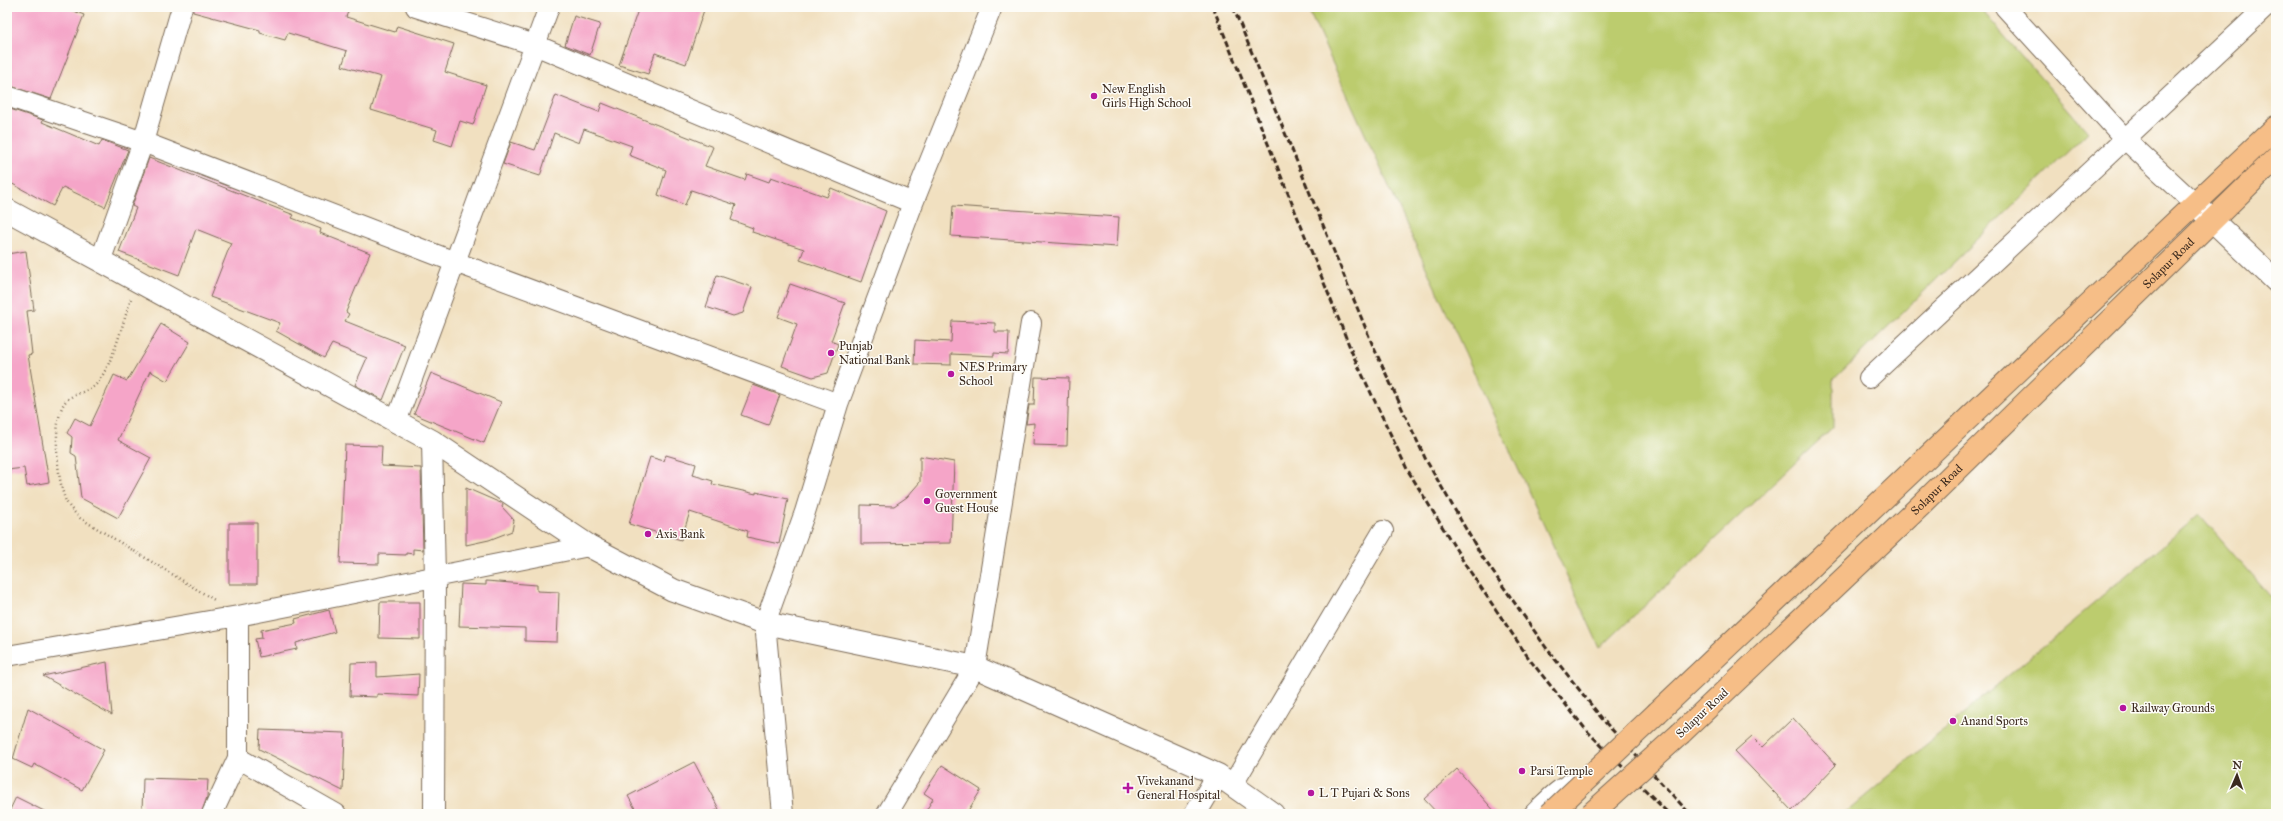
<svg xmlns="http://www.w3.org/2000/svg" width="2283" height="821" viewBox="0 0 2283 821" font-family="'IM FELL Great Primer',serif">
	<rect width="100%" height="100%" fill="#fdfcf7"/>
	<filter id="ink" filterUnits="userSpaceOnUse"><feTurbulence type="fractalNoise" baseFrequency=".025" numOctaves="2"/><feDisplacementMap in="SourceGraphic" scale="8" xChannelSelector="R" yChannelSelector="G"/><feConvolveMatrix kernelMatrix="1 2 1 2 8 2 1 2 1" color-interpolation-filters="sRGB"/></filter>
	<filter id="wash" filterUnits="userSpaceOnUse"><feTurbulence type="fractalNoise" baseFrequency=".012" numOctaves="4" result="noise"/><feDisplacementMap in="SourceGraphic" scale="16" xChannelSelector="R" yChannelSelector="G"/><feGaussianBlur stdDeviation="0.9" result="paint"/><feColorMatrix in="noise" values="0 0 0 0 0 0 0 0 0 0 0 0 0 0 0 0 0 1.4 0 .05"/><feComposite in="paint" operator="in"/></filter>
	<g filter="url(#wash)">
		<rect width="100%" height="100%" fill="#f1e0c0"/>
		<!-- green -->
		<path fill="#bccc6e" stroke="#7c7b46" d="M1307,7H1979L2088,132L1833,380V427L1600,648Z
			M2199,515L2276,603V814H1844Z"/>
		<g id="blocks">
			<!-- building -->
			<path fill="#f5a5c8" d="M7,7H64L84,15L51,99L7,85Z
				M193,7H341L349,9L346,17L395,32L397,26L454,44L445,72L486,85L473,125L460,121L452,146L434,140L437,130L371,110L381,77L342,66L347,51L288,33L285,40L260,33V30L193,12Z
				M639,7H705L686,64L655,53L648,74L619,65Z
				M574,16L600,24L590,55L565,45Z
				M556,95L599,112L602,103L713,147L705,166L745,180L747,174L769,182L771,177L827,197L831,188L886,211L861,282L800,260L804,249L752,232L753,228L731,220L736,205L691,190L685,205L658,195L666,170L629,155L632,146L584,129L579,143L554,133L540,176L503,164L511,142L535,150Z
				M7,108L43,120L42,122L99,146L102,140L128,150L105,207L63,187L53,206L7,181Z
				M149,158L294,215L292,218L321,229L320,233L370,253L346,312L349,314L345,321L405,345L383,400L355,385L367,358L332,344L324,358L276,331L280,323L210,297L231,243L196,229L179,275L119,252L136,208L132,206Z
				M953,206L1119,217L1117,247L951,236Z
				M26,251L34,310L27,311L32,354L28,355L49,482L27,486L24,468L7,470V254Z
				M717,275L752,287L743,313L733,316L706,307Z
				M790,284L845,303L831,341L838,344L828,373L813,377L782,366L797,324L778,317Z
				M952,321L995,323V332H1009L1008,354L994,353V356L951,354V365L914,364L915,340L951,342Z
				M161,324L190,342L167,381L150,371L118,440L151,458L118,518L81,498L76,456L71,453L72,437L67,433L75,418L90,426L114,375L127,381Z
				M431,373L501,402L484,443L414,414Z
				M1035,377L1069,378L1067,446L1033,445L1034,423L1026,424L1029,405H1034Z
				M753,385L780,395L768,425L741,415Z
				M345,445L382,446L381,466L421,468L423,550L413,549V554L406,553V555L379,554V564L340,563Z
				M666,455L696,464L693,475L713,481L712,484L756,494V492L788,499L779,544L747,537L748,531L690,512L681,540L629,524L650,457L664,461Z
				M920,456L954,462L951,543L861,544V505L894,506L907,497L920,482Z
				M466,488L503,504L502,507L514,520L512,531L489,540L466,545Z
				M229,523H257V584H229Z
				M486,581L537,585V591L559,592L557,642L525,641V628L459,626L461,584L486,585Z
				M380,602H420V639L379,638Z
				M329,610L335,632L296,643L297,649L259,657L255,639L262,638L261,630L296,623L295,619Z
				M107,662L112,715L43,676Z
				M377,662V677L419,674L418,696L377,694V697L350,696L351,663Z
				M28,708L104,750L82,790L34,764L32,768L13,759Z
				M1793,718L1836,765L1792,811L1735,751L1752,736L1763,747Z
				M260,730L345,733L343,791L259,749Z
				M694,762L719,809L709,814H638L628,796Z
				M942,765L981,790L966,814H924L933,799L924,793Z
				M1457,769L1497,814H1438L1424,799Z
				M143,778L208,780L207,797L201,814L142,813Z
				M16,797L50,814H8Z"/>
		</g>
	</g>
	<g filter="url(#ink)">
		<use href="#blocks" fill-opacity="0" stroke="#7b6a57" stroke-width="1"/>
		<g fill="none" stroke-linecap="round" stroke-linejoin="round">
			<defs>
				<path id="minor" d="M416,7L535,45L913,203L838,404L805,512L765,623L783,814
					M7,96L143,142L455,262L838,404
					M913,203L992,7
					M2195,204L2125,139L2266,7
					M101,259L143,142L182,7
					M1869,378L2125,139L2005,7
					M396,422L549,7
					M432,441L435,577L434,814
					M7,656L238,616L589,546
					M238,758L336,814
					M1233,784L1383,531
					M212,814L238,758V616
					M887,814L975,667L1031,323
					M1534,814C1551,797 1565,781 1590,777"/>
				<path id="tertiary" d="M2195,204L2276,281
					M7,210L432,441L589,546L673,590L765,623L975,667L1218,775L1273,814
					M1195,814L1218,775"/>
				<g id="primary">
					<path d="M1658,712L2276,127"/>
					<path id="s1" d="M1681,733L1919,507L2276,158"/>
				</g>
			</defs>
			<!-- minor casing -->
			<use href="#minor" stroke="#7b6a57" stroke-width="22"/>
			<!-- tertiary casing -->
			<use href="#tertiary" stroke="#7b6a57" stroke-width="24"/>
			<!-- primary casing -->
			<use href="#primary" stroke="#7b6a57" stroke-width="24"/>
			<!-- path -->
			<path stroke="#7b6a57" stroke-width="2.5" stroke-dasharray="1 3" stroke-linecap="butt" d="M131,299C122,325 115,357 99,381C91,393 76,391 66,401C51,417 57,482 66,501C69,507 75,513 80,518L216,601"/>
			<!-- minor -->
			<use href="#minor" stroke="#fff" stroke-width="20"/>
			<!-- tertiary -->
			<use href="#tertiary" stroke="#fff" stroke-width="22"/>
			<!-- primary -->
			<use href="#primary" stroke="#f6be87" stroke-width="22"/>
			<!-- rail -->
			<path stroke="#3b2a1e" stroke-width="3" stroke-dasharray="6 3" stroke-linecap="butt" d="M1213,7L1353,355L1407,469L1465,564L1530,660L1587,731L1669,814
				M1233,7L1373,346L1426,460L1481,555L1547,649L1604,721L1690,814"/>
			<defs>
				<path id="primary-bridge" d="M1550,814L1658,712
					M1591,814L1681,733"/>
			</defs>
			<!-- primary-bridge casing -->
			<use href="#primary-bridge" stroke="#7b6a57" stroke-width="24" stroke-linecap="butt"/>
			<!-- primary-bridge -->
			<use href="#primary-bridge" stroke="#f6be87" stroke-width="22"/>
		</g>
	</g>
	<!-- markers -->
	<g fill="#b5179e" stroke="#fdfcf7" stroke-width="1.5">
		<circle cx="1094" cy="96" r="4"/>
		<circle cx="831" cy="353" r="4"/>
		<circle cx="951" cy="374" r="4"/>
		<circle cx="927" cy="501" r="4"/>
		<circle cx="648" cy="534" r="4"/>
		<circle cx="2123" cy="708" r="4"/>
		<circle cx="1953" cy="721" r="4"/>
		<circle cx="1522" cy="771" r="4"/>
		<path d="M1126 782h4v4h4v4h-4v4h-4v-4h-4v-4h4z"/>
		<circle cx="1311" cy="793" r="4"/>
	</g>
	<g text-anchor="middle" dominant-baseline="central" stroke-width="3" stroke-linejoin="round" paint-order="stroke">
		<!-- poi labels -->
		<g font-size="12" fill="#3b2a1e" stroke="#fdfcf7" text-anchor="start">
			<text x="1102" y="89">New English<tspan x="1102" dy="14">Girls High School</tspan></text>
			<text x="839" y="346">Punjab<tspan x="839" dy="14">National Bank</tspan></text>
			<text x="959" y="367">NES Primary<tspan x="959" dy="14">School</tspan></text>
			<text x="935" y="494">Government<tspan x="935" dy="14">Guest House</tspan></text>
			<text x="656" y="534">Axis Bank</text>
			<text x="2131" y="708">Railway Grounds</text>
			<text x="1961" y="721">Anand Sports</text>
			<text x="1530" y="771">Parsi Temple</text>
			<text x="1137" y="781">Vivekanand<tspan x="1137" dy="14">General Hospital</tspan></text>
			<text x="1319" y="793">L T Pujari &amp; Sons</text>
		</g>
		<!-- street labels -->
		<g font-size="12" fill="#3b2a1e" stroke="#fdfcf7">
			<text stroke="none"><textPath href="#s1" startOffset="677">Solapur Road</textPath></text>
			<text stroke="none"><textPath href="#s1" startOffset="353">Solapur Road</textPath></text>
			<text transform="translate(1702 713) rotate(-43)">Solapur Road</text>
		</g>
	</g>
	<!-- margin -->
	<rect width="2283" height="821" fill="none" stroke="#fdfcf7" stroke-width="24"/>
	<!-- north arrow -->
	<g transform="translate(2237 775) rotate(2)" stroke="#fdfcf7" stroke-width="3" paint-order="stroke">
	<path d="M0-3L7 15L0 10L-7 15Z" fill="#3b2a1e"/>
	<text y="-6" font-size="11" font-weight="bold" text-anchor="middle" fill="#3b2a1e">N</text>
	</g>
</svg>
